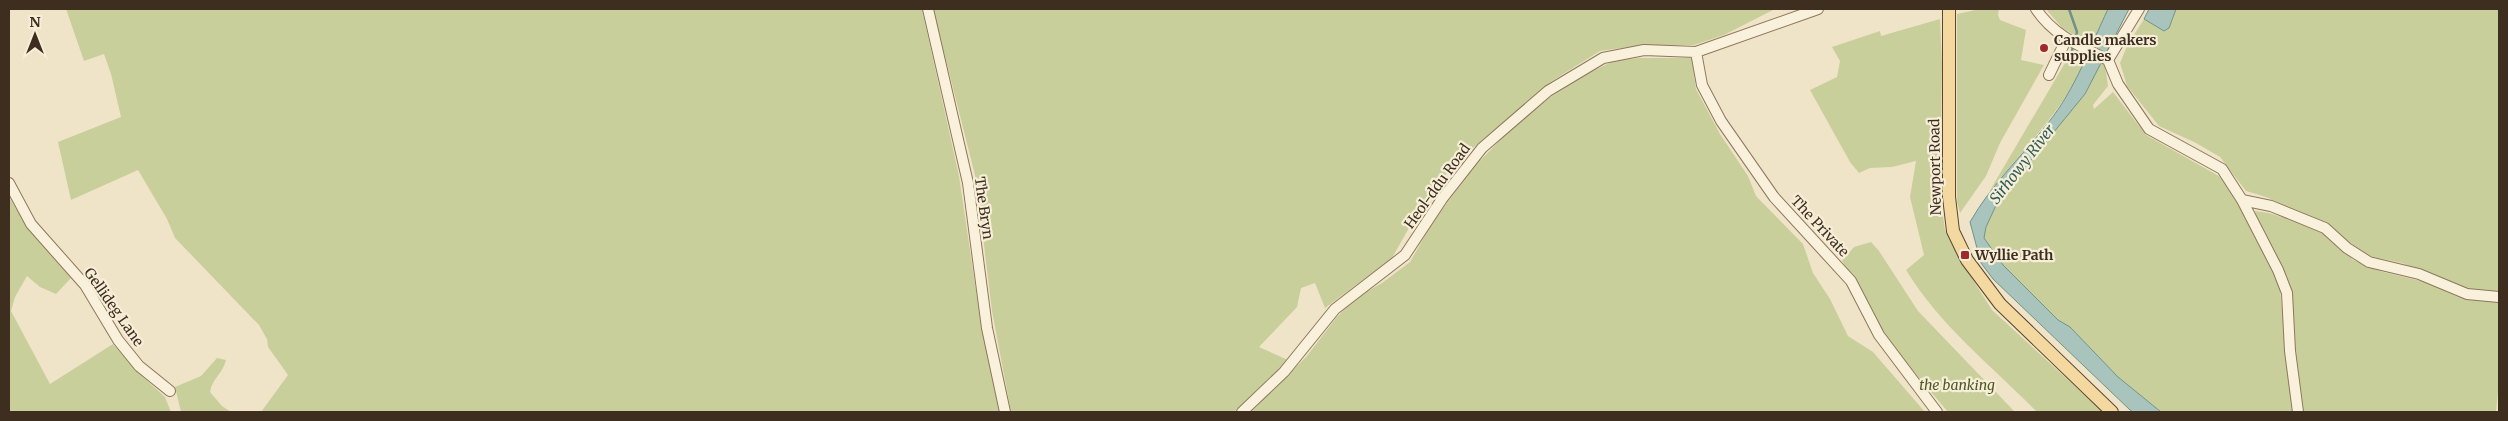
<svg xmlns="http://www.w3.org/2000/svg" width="2508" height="421" viewBox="0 0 2508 421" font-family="Merriweather,serif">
	<rect width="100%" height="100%" fill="#f0e4c8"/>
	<!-- green -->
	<path fill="#c9cf9b" d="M66,9H922L959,176L977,297L999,412H261L288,375L268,347L267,339L259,325L175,238L167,219L138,170L71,200L58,142L121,117L111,74L104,54L84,61Z
		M933,9H1772L1773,10L1724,35L1694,45H1644L1600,51L1552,81L1455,163L1422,205L1392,258L1325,308L1315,283L1301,288L1297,307L1259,347L1288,360L1234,412H1011L992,311L976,179Z
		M1980,9H1999L1998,15L2000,20L2026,30L2021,60L2044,65L2000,143L1986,176L1960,213L1957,202V14Z
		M2046,9H2108L2092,45L2062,28Z
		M2176,9H2499V293L2466,289L2402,263L2373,257L2361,251L2326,224L2292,211L2269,198L2246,191L2220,157L2196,143L2159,126L2127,86L2120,63L2127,46L2144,19L2164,31L2169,28Z
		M1940,19L1942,64L1940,196L1945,230L1961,261L1992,310L2103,412H2037C1992,366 1940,326 1906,270L1924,255L1910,197L1916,161L1892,167L1870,168L1859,173L1850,162L1810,90L1837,77L1840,61L1832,47L1880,31L1881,36Z
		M2072,51L2087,57C2065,109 2024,148 1989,192Z
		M1639,58H1692L1696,89L1720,134L1748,176L1756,196L1803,244L1813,273L1830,299L1848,336L1873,352L1925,412H1251L1307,356L1336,318L1355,298L1382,283L1410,262L1434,220L1477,164L1507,133L1540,104L1586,74L1616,60Z
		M2100,63L2105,65L2108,86L2093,105L2094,109L2113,92L2146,135L2226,180L2269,261L2280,290L2293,412H2161L2118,377L2070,328L2058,320L2003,265L1984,238L1986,227L1999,199L2085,94Z
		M9,197L29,230L71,278L56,294L40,287L27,276L15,297L11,311L50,384L113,344L142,376L165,397L171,412H9Z
		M2255,211L2269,213L2318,229L2331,236L2353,260L2383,272L2425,282L2456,296L2499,302V381L2496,412H2303L2293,352L2289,287L2281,265L2259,227Z
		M1871,242L1879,251L1918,311L2015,412H1948L1882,334L1863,295L1842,261L1854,247Z
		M217,358L226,360C223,373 212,379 210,392L222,406L231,412H181L175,387L201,376Z"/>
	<!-- water -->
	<path fill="#a9c4bc" stroke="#6f938a" d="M2108,9H2129L2085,94L1999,199L1986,227L1984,238L2003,265L2058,320L2070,327L2118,377L2161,412H2133L2130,410L1993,279L1981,263L1970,222C1991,185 2022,156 2048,123C2076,88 2089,49 2108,9Z
		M2149,9H2176L2169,28L2164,31L2144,19Z"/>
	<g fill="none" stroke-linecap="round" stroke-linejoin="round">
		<!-- stream -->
		<path stroke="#6f938a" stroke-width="2.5" d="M2069,9L2077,32L2075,41
			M2071,56L2073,46"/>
		<defs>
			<path id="minor" d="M928,9L968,183L987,328L1005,412
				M2036,9C2054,36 2080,46 2108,60L2118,84L2149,129L2222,169L2242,200L2278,270L2287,293L2290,351L2298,412
				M1696,52L1702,85L1721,121L1774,197L1851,281L1879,335L1937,412
				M2108,60L2139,9
				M2049,75L2066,40
				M9,183L31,224L85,285L118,340L139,366L170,391
				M2242,200L2271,206L2325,228L2347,248L2369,262L2419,274L2467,294L2499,297
				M1242,412L1284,372L1335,309L1405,255L1442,199L1482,148L1548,91L1603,58L1644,50L1696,52L1818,9"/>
			<path id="major" d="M1949,9V197L1953,231L1967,260L2000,304L2112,412"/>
		</defs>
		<!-- minor casing -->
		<use href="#minor" stroke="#8d765c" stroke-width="12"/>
		<!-- major casing -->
		<use href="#major" stroke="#5b4430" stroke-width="14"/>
		<!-- minor -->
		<use href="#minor" stroke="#faf1dc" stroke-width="10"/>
		<!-- major -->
		<use href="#major" stroke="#f3d9a0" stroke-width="12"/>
	</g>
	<!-- markers -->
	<g fill="#9e2a2b" stroke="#f7eed8" stroke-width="2">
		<circle cx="2044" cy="48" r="5"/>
		<rect x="1960" y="250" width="10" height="10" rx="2.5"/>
	</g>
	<g text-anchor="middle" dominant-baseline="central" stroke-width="4.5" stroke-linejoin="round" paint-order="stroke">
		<!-- poi labels -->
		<g font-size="14" font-weight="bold" fill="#3d2e20" stroke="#f7eed8" text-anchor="start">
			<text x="2054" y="40">Candle makers<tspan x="2054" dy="16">supplies</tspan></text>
			<text x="1975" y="255">Wyllie Path</text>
		</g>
		<!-- street labels -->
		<g font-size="14" fill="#3d2e20" stroke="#f7eed8">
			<text transform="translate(1935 167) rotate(-91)">Newport Road</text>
			<text transform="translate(1437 186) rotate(-54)">Heol-ddu Road</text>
			<text transform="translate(984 208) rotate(82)">The Bryn</text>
			<text transform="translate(1820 226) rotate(47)">The Private</text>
			<text transform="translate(114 307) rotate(55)">Gellideg Lane</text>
		</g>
		<!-- park labels -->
		<g font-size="14" font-style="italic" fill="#4d5a26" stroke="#f7eed8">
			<text x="1957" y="385">the banking</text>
		</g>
		<!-- water labels -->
		<g font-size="15" font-style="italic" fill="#2f5d5a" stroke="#f7eed8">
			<text transform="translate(2022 164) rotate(-52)">Sirhowy River</text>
		</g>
	</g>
	<!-- border -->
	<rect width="2508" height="421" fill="none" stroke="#3d2e20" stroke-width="20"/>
	<!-- north arrow -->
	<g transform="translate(35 35)" stroke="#f7eed8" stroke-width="4" paint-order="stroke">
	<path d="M0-4L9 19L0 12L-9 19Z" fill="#3d2e20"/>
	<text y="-8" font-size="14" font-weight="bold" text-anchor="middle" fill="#3d2e20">N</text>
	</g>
</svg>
